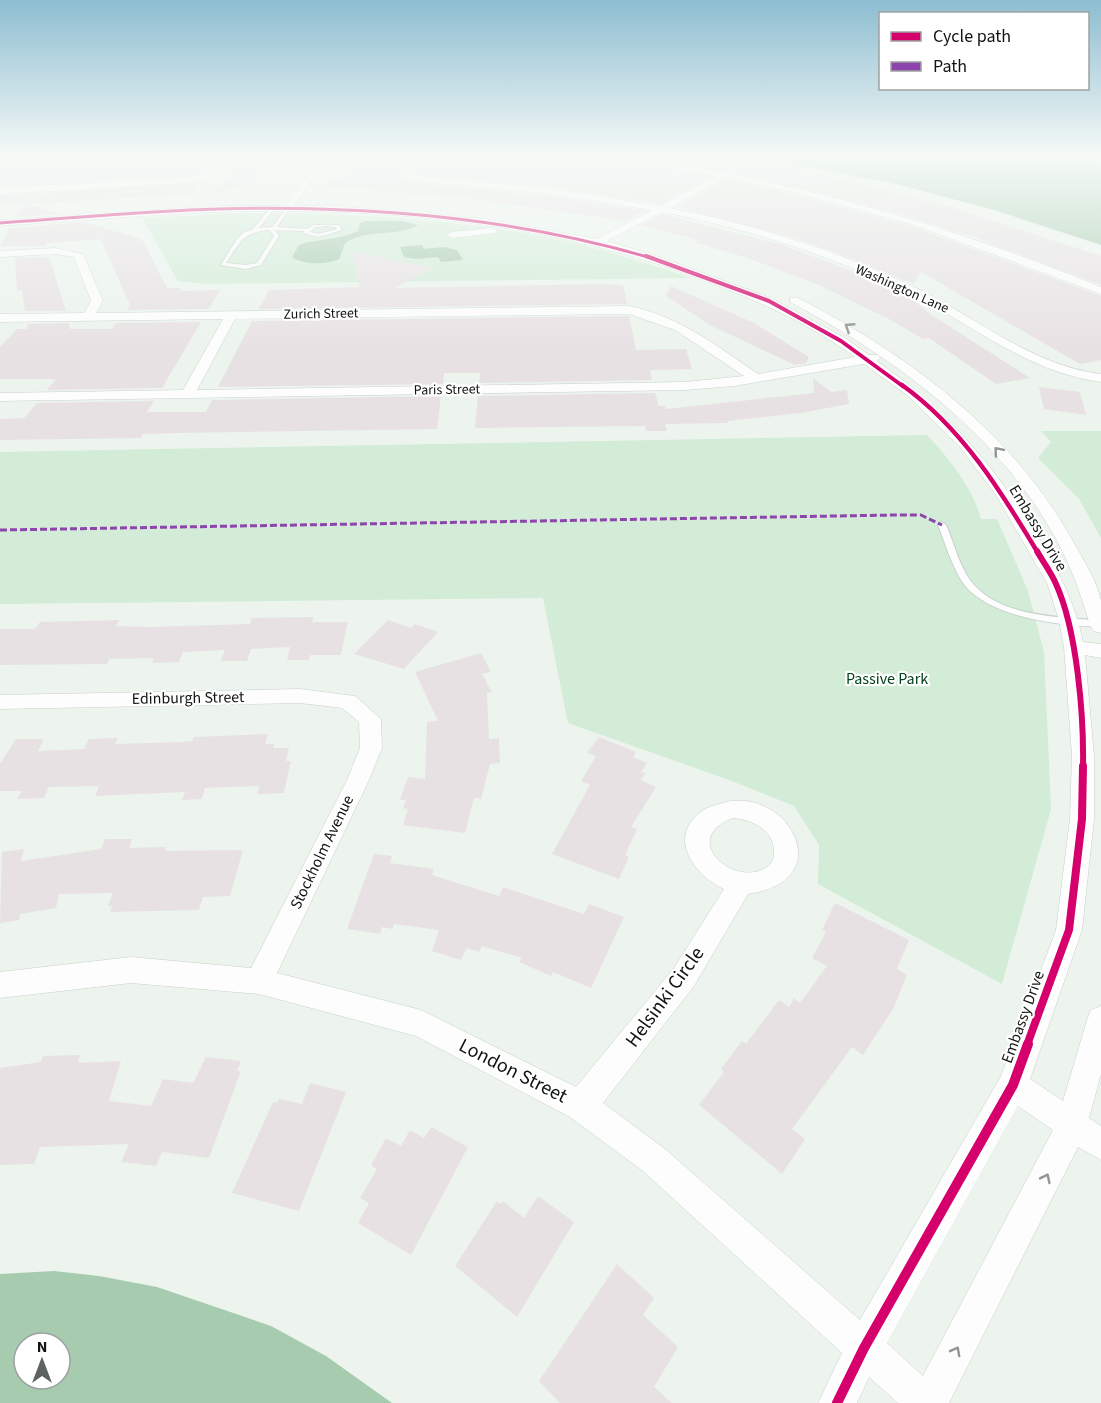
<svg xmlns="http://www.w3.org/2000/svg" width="1101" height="1403" viewBox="0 0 1101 1403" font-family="'Source Sans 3',sans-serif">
	<rect width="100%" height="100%" fill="#ecf4ed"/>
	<!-- green -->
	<path fill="#d2ecd7" d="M240,213C355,212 469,219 582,245C619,254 655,266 691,278L205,284L178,281L142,218Z
		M1041,431H1101V538L1079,499L1038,458L1051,442Z
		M927,435C949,459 972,486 981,519H997L1028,591L1044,652L1051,809L1002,984L818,884L819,845L794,806L732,781L568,723L543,598L0,604V452Z"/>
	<!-- water -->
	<path fill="#a6cbae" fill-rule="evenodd" d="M753,157H1084L1101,167V245L994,210L892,183Z
		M366,221H402L418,225C401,237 368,228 345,243L339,259C327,265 303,265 292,257L299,245C318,238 336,241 358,231L360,223Z
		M422,245L424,249L444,247L457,250L463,260L441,262L438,257L416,259L404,257L400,247Z
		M54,1271L99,1276L157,1287L271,1326L326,1356L392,1403H0V1274ZM24,1343H60V1379H24Z"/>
	<!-- building -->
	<path fill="#e8e1e4" d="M119,157H204L201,172L190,175L0,186V173L7,164Z
		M246,157H275L253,183L213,194Z
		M359,157H402L398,168L399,177L405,182L549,196L645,211L626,221L465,198L327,186V179L351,176L344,172Z
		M415,157H595L709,177L660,204L549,186L411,173Z
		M641,157H724L741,160L826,176L954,208L1101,256V285L974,237L887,210L754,177Z
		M726,180L792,194L913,227L1101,296V360L1080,364L921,272L913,284L851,258L792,237L677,207Z
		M198,183L196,194L29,204L59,214L16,217L24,204L0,205V196Z
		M662,214L783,245L870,278L907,295L930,314L1030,378L996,384L929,338L923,339L887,318L821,286L748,258L694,242L698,240L642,225Z
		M84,222L142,239L167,288H181L179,291L220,290L209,309L126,310L130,305L101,239L45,243L46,246H0L9,228Z
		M352,251L432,268L395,288L603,284L623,285L627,304L259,309L269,290L360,287Z
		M49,257L66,311H25L22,290L17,291L15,258Z
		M671,286L754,323L809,357L806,363L795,365L710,325L666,296Z
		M629,316L636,350L686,349L692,369L650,370L652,380L479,383L480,373H444L443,384L218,387L252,321Z
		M201,322L162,388L47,390L56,379H0V347L17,329H28L27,324L69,323L70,329H112L116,323Z
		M813,378L831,392L847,390L849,404L801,413L727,421L728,423L665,424L667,431H646L645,426L475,428L478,396L655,393L659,406H665L666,409L814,393Z
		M1039,387L1080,392L1086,415L1044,409Z
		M441,396L437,429L176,433L143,434L141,438L0,440V419L24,418L37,403L154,401L147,412H206L212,400Z
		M314,617L312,622H348L341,655H310L309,660H287L290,647L251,649L247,661H221L225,650L183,652L179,662L152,663L154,658L109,659L107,664L0,665V629H35L40,622L119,620L116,626L150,627L250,624L252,618Z
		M388,620L411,628L415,624L438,632L404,669L354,654Z
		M481,653L491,672L482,674L492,692L487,693L489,739L499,738L500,763L490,764L481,799L474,798L465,833L403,825L408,809L403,808L406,800H400L408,777L425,779L427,722L438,721L415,672Z
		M268,734L265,744H274L273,748H289L286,761H291L284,793L257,794L259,786L205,788L202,799L182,800L185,792L95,796L99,786L49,787L44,798L17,799L22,791H0V764L16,739H44L38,751L84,749L89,739L118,738L115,744L182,742L192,741L194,737Z
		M599,737L636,752L633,757L647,763L641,772L645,773L641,780L656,787L631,827L637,829L625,855L629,857L619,879L552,854L590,785L581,781L596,756L587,753Z
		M105,839H132L129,848L166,847L165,851L243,850L230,896L203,897L199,910L110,912L112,906H108L113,893L59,894L56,908L20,914L19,920L0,923L2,852L24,849L21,861L101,849Z
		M374,854L392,856L390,863L434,869L432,875L499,896L503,887L584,914L589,904L624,917L591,988L553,972L551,976L519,962L522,958L482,946L479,952L467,948L461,960L432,951L439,930L394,924L393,929L382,927L380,934L347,929Z
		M835,903L909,940L897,969L907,975L893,1009L863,1055L852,1047L792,1129L805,1139L782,1174L699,1105L724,1072L721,1069L742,1041L746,1044L779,1000L789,1007L794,998L800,1003L827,966L812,958L826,932L822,930Z
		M80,1055L78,1063L121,1061L109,1101L151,1106L163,1079L193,1083L206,1057L241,1061L237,1071H241L209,1158L162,1152L156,1166L121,1162L129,1144L40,1147L34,1164L0,1165V1068L41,1062L43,1056Z
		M310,1083L346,1092L299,1211L232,1193L273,1102L277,1103L279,1099L302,1104Z
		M431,1127L468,1147L411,1255L358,1223L369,1203L360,1198L377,1169L371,1165L386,1138L401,1146L410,1130L424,1138Z
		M538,1196L574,1222L517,1317L455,1266L497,1201L501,1204L503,1201L524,1218Z
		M617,1264L654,1298L643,1315L678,1347L654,1387L672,1403H560L539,1381Z"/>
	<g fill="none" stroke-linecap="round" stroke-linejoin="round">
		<defs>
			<path id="service" d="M271,207L275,208L259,228L272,227L288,207L290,208L277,227L307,229L314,225H339L342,230L319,237L304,233V231L275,230L279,236L261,265L246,269L221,265L237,239L243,233L253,229ZM327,226L335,227L337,229L319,234L310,232L315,227ZM270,230L274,236L257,263L246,265L226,263C240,242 243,232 270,230Z
				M942,522L946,525C954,543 959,565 970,580C998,618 1058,616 1100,621L1101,627C1060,625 985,618 961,580C951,563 945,543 938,525Z"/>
			<path id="minor" d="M0,157H33L0,161Z
				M223,157H232L207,179L190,183L0,194V188L190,177L201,175Z
				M321,157H329L294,206H337L485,219L597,239L652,210L549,194L405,180L401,177L400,168L405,157H413L408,168L409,175L549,188L660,206L716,176L597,157C650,157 703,168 754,179C874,204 988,241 1101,287V294L914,225L793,192L730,179L726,178L670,208C752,224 832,249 908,284C973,314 1029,365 1101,374V382C1024,372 968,320 900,289C824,253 744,228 662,212L607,241L660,257L773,299L845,338L869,355H879L880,358L877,361C947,411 991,461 1036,534C1057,569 1075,601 1083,642L1101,644V658L1085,655L1094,756V819L1082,930L1030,1079L1063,1101L1087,1020L1091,1010L1101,1006V1074L1089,1118L1101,1126V1160L1078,1147L949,1403H898L869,1377L857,1403H818L842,1353L643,1171L570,1117L416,1036L259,994L131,983L0,998V972L131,957L251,968L347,780L360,748L359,722L342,708L300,703L0,709V695L300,689L355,696L381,719L382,748L369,780L277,973L421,1010L576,1087L674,968L724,889C697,877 670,843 695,817C702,809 709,807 719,804C784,781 844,880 748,894L694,986L603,1103L665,1149L860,1320L1001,1076L1056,930L1070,819L1072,756L1064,647L1059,620L1047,583L996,495L960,447L907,395L864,364L734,386L685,390L0,401V393L183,390L223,319L0,322V314L84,313L91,301L74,257L56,254L0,257V251L56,248L83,254L103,301L96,313L629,306C679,316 717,346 758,374L855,357C807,322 754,299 698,278C548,222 377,206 217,212C145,215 72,221 0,226V220L218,206H285ZM629,314L675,330L744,376L685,382L197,390L235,319ZM733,818C753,820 775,830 774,854C774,860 770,866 764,869C731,886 679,838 733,818ZM1018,1106L1053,1130L923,1376L887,1343Z
				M492,228L497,231L495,233L452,238L447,235L452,232Z
				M790,298H798C909,355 1013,432 1074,543C1084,561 1097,581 1101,601C1101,611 1101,623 1101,633L1094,631L1091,627C1085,610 1080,592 1073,575C1022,451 905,363 790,302Z"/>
		</defs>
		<!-- service casing -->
		<use href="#service" stroke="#cad0cb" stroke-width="2"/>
		<!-- minor casing -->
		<use href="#minor" stroke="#cad0cb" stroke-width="1"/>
		<!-- service -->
		<use href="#service" fill="#fcfdfc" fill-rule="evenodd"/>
		<!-- minor -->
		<use href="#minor" fill="#fcfdfc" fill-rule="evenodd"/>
		<!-- quiet -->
		<path stroke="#8e44ad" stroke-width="3" stroke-dasharray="7 3" stroke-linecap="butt" d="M0,530L896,515H921L942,525"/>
		<defs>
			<path id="cycleway-far5" d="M0,223C73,218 146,211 218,209C364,205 512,217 651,258"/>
			<path id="cycleway-far4" d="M646,256L769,301L841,341L904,387"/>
			<path id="cycleway-far3" d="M902,385C962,428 1001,491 1038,553"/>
			<path id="cycleway-far2" d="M1037,551C1043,562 1051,572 1056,584C1077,630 1084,716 1083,768"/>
			<path id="cycleway-far1" d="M1027,1045L1069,930L1082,819L1083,766"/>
			<path id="cycleway" d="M837,1403L864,1348L1013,1085L1028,1044"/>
		</defs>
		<!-- cycleway-far5 casing -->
		<use href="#cycleway-far5" stroke="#fff" stroke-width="4.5"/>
		<!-- cycleway-far4 casing -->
		<use href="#cycleway-far4" stroke="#fff" stroke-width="6"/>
		<!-- cycleway-far3 casing -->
		<use href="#cycleway-far3" stroke="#fff" stroke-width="8"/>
		<!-- cycleway-far2 casing -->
		<use href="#cycleway-far2" stroke="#fff" stroke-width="10"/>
		<!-- cycleway-far1 casing -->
		<use href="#cycleway-far1" stroke="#fff" stroke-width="11"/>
		<!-- cycleway casing -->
		<use href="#cycleway" stroke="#fff" stroke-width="14"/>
		<!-- cycleway-far5 -->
		<use href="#cycleway-far5" stroke="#d6006c" stroke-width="3"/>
		<!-- cycleway-far4 -->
		<use href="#cycleway-far4" stroke="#d6006c" stroke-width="4"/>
		<!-- cycleway-far3 -->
		<use href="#cycleway-far3" stroke="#d6006c" stroke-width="4.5"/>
		<!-- cycleway-far2 -->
		<use href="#cycleway-far2" stroke="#d6006c" stroke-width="6"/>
		<!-- cycleway-far1 -->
		<use href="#cycleway-far1" stroke="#d6006c" stroke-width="8"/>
		<!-- cycleway -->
		<use href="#cycleway" stroke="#d6006c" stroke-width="10"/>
	</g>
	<!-- one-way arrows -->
	<defs><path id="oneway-chevron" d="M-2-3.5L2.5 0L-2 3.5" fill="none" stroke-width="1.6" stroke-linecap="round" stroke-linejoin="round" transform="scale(1.5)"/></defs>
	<g stroke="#929592">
		<use href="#oneway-chevron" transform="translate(849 327) rotate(-147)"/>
		<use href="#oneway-chevron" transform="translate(998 451) rotate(-130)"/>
		<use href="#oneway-chevron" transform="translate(1046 1178) rotate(-64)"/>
		<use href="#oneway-chevron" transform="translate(956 1351) rotate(-62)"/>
	</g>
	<!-- sky -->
	<linearGradient id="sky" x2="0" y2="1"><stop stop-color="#8dbdd1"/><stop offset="0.44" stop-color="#f6faf7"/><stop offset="1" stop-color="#f6faf7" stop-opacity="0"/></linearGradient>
	<rect width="1101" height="354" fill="url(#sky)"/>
	<g text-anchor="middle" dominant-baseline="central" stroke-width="4.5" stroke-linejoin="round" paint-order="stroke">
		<!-- far-street labels -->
		<g font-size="14" fill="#101511" stroke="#fff">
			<text transform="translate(902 289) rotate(24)">Washington Lane</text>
			<text transform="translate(321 314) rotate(-1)">Zurich Street</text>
			<text transform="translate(447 390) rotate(-1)">Paris Street</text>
		</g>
		<!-- street labels -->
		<g font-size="16" fill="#101511" stroke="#fff">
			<text transform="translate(1038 528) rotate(59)">Embassy Drive</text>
			<text transform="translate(188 698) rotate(-1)">Edinburgh Street</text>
			<text transform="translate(322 852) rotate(-64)">Stockholm Avenue</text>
			<text transform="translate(1023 1017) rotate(-70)">Embassy Drive</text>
		</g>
		<!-- park labels -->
		<g font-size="16" fill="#03401c" stroke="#fff">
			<text x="887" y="679">Passive Park</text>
		</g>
		<!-- near-street labels -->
		<g font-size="20" fill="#101511" stroke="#fff">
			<text transform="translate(665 997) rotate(-54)">Helsinki Circle</text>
			<text transform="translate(513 1071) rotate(27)">London Street</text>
		</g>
	</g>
	<!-- legend -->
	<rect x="879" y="12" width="210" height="78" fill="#ffffff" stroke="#9fa1a0" stroke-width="1.5"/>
	<rect x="891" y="32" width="30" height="9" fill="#d6006c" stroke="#9fa1a0" stroke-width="1.5"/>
	<text x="933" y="42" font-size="18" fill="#101511">Cycle path</text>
	<rect x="891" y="62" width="30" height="9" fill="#8e44ad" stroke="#9fa1a0" stroke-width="1.5"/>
	<text x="933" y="72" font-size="18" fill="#101511">Path</text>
	<!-- north arrow -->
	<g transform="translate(42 1361)"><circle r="28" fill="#ffffff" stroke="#9fa1a0" stroke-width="1.5"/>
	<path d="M0-4.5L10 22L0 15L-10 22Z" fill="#5d635e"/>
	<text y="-9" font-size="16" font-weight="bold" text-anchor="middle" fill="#101511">N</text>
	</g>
</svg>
